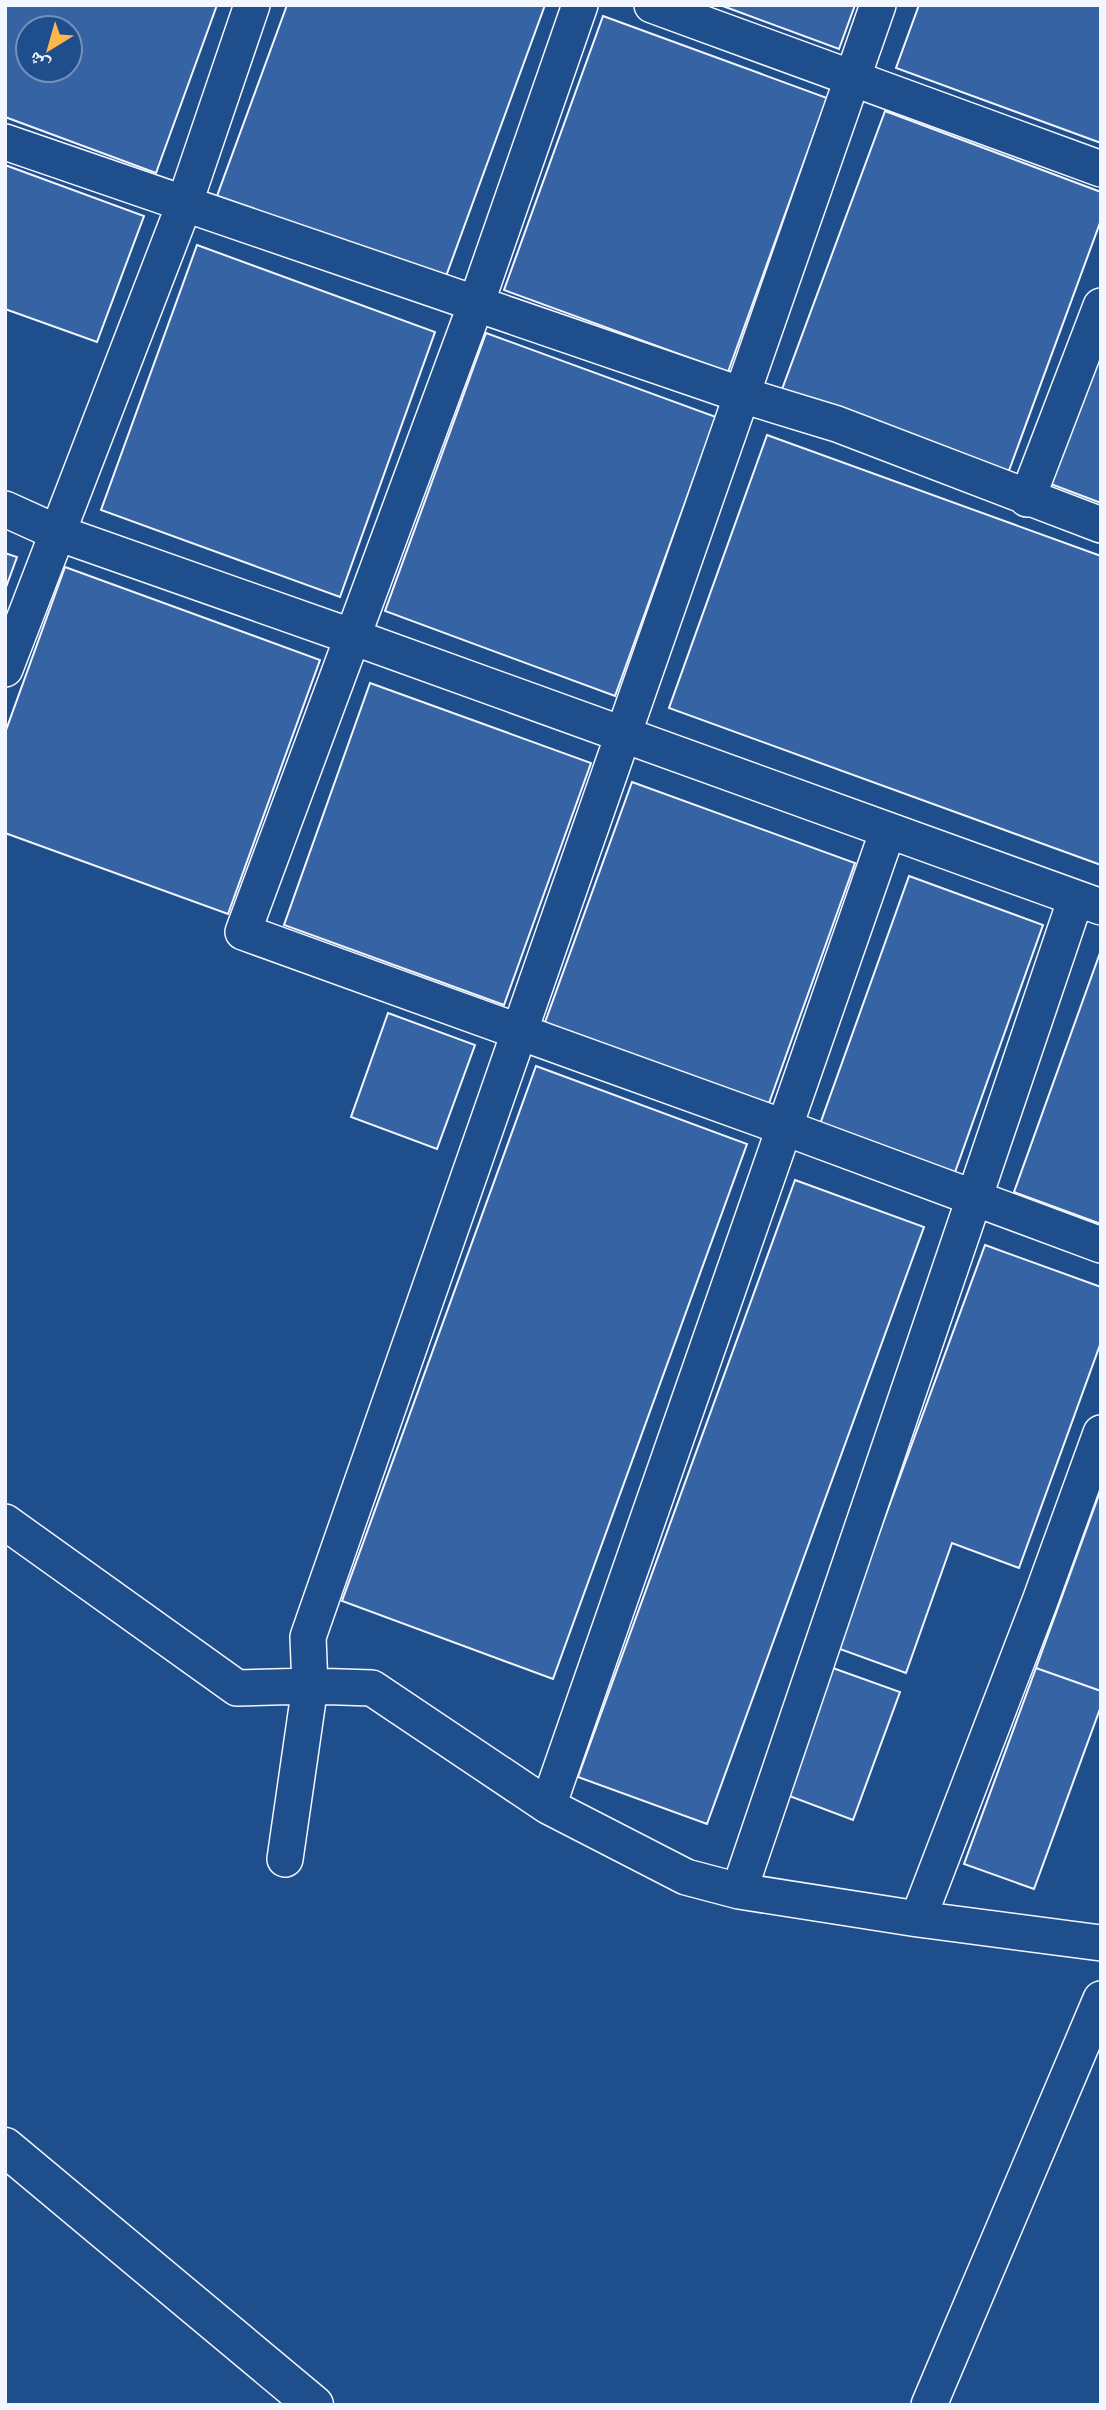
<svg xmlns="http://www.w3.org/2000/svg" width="1106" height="2410" viewBox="0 0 1106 2410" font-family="Bitter,'Noto Naskh Arabic',serif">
	<rect width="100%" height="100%" fill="#1f4e8c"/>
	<!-- building -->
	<path fill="#3563a3" stroke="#f2f6ff" stroke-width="2" fill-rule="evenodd" d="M5,5H217L156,173L5,117ZM28,28H70V70H28Z
		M287,5H545L445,279L217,196Z
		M720,5H855L839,49Z
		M919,5H1101V143L896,68Z
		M603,16L827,98L728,372L504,290Z
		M885,111L1101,192V220L1007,476L781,392Z
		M5,165L144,216L97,342L5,309Z
		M197,245L435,332L340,597L101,510Z
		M486,333L716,417L615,696L385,611Z
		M1101,340V503L1048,483Z
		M767,435L1101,556V865L669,708Z
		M5,553L17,557L5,590Z
		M65,567L320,660L228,914L5,833V733Z
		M370,683L591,763L504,1005L284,925Z
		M632,782L855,863L768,1106L544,1025Z
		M909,876L1043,925L954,1175L819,1127Z
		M1101,950V1224L1014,1192Z
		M388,1013L475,1045L437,1149L351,1117Z
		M536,1066L747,1144L553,1679L342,1601Z
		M795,1180L924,1227L707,1824L578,1777Z
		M985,1245L1101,1287V1342L1019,1568L952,1543L906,1673L837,1648Z
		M1101,1489V1691L1036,1668Z
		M830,1667L900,1692L853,1820L784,1794Z
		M1036,1668L1101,1691V1706L1034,1889L964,1864Z"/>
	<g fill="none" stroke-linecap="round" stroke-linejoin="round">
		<defs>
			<path id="minor" d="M580,5L476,304L243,932L783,1127L1101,1245
				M652,5L1101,169
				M5,142L742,395L837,424L1101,525
				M1027,499L1101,306
				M5,509L58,533L353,637L1101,907
				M5,669L184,205L252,5
				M5,1522L237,1688L310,1686L372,1688L548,1806L686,1877L739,1891L918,1919L1101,1943
				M548,1806L888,830
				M285,1859L310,1686L308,1637L878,5
				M739,1891L1076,898
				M918,1919L1040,1601L1101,1433
				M929,2405L1101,1999"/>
			<path id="primary" d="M5,2147L314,2405"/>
		</defs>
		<!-- minor casing -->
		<use href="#minor" stroke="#f2f6ff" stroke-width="38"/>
		<!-- primary casing -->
		<use href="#primary" stroke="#f2f6ff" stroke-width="41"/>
		<!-- minor -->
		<use href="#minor" stroke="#1f4e8c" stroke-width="35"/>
		<!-- primary -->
		<use href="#primary" stroke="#1f4e8c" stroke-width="38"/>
	</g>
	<!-- border -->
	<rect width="1106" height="2410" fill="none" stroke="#f2f6ff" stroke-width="14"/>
	<!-- north arrow -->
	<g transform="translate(49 49) rotate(217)"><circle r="33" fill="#1f4e8c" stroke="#7391ba" stroke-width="2"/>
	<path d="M0-5L12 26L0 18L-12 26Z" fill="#ffb74d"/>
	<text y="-10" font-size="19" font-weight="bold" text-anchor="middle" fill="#f2f6ff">ش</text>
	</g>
</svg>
